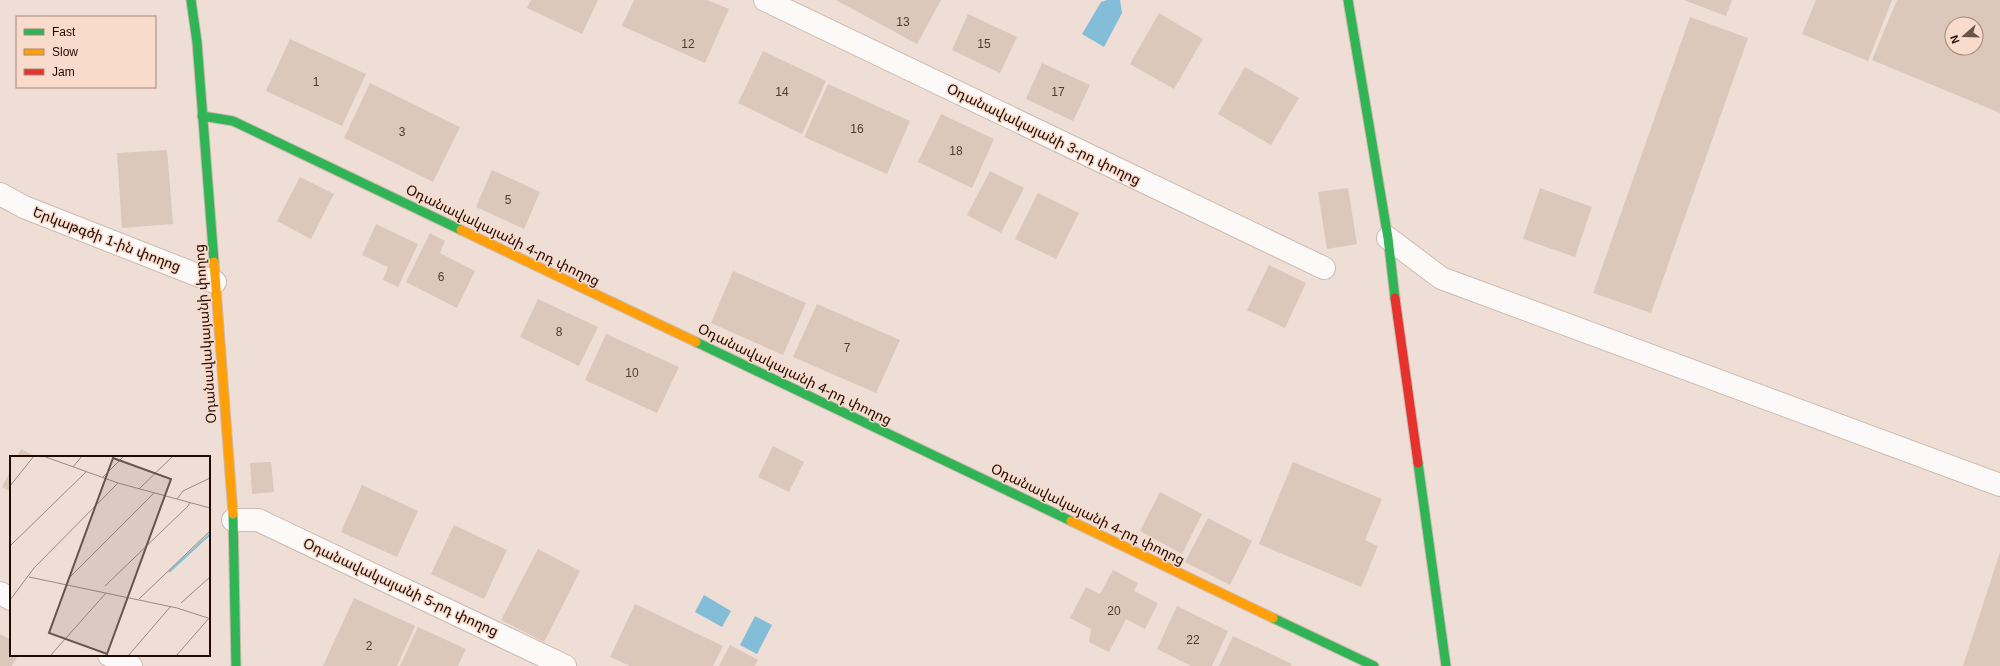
<svg xmlns="http://www.w3.org/2000/svg" width="2000" height="666" viewBox="0 0 2000 666" font-family="Helvetica,'Noto Sans Armenian',sans-serif">
	<rect width="100%" height="100%" fill="#eeded6"/>
	<!-- water -->
	<path fill="#84bdd7" d="M1107,0H1120L1122,13L1104,47L1082,34L1101,2Z
		M704,595L731,611L722,627L695,612Z
		M755,616L772,625L757,654L740,645Z"/>
	<!-- building -->
	<path fill="#dcc7bb" fill-rule="evenodd" d="M531,0H598L582,34L527,8Z
		M634,0H707L729,9L705,63L622,26Z
		M836,0H941L917,44Z
		M1684,0H1732L1726,16Z
		M1816,0H1892L1868,61L1802,34Z
		M1897,0H2000V113L1872,60ZM1952,24H1976V48H1952Z
		M1159,13L1203,39L1174,89L1130,64Z
		M968,14L1017,37L1000,73L952,50Z
		M1690,17L1748,38L1651,313L1593,293Z
		M290,39L366,74L342,126L266,91Z
		M763,51L826,81L802,134L738,103Z
		M1042,63L1090,85L1073,121L1026,99Z
		M1245,67L1299,98L1271,145L1218,114Z
		M370,83L460,127L433,182L344,138Z
		M828,84L910,121L887,174L804,137Z
		M941,114L994,139L972,188L918,162Z
		M167,150L173,224L122,228L117,153Z
		M492,170L540,192L524,229L476,207Z
		M990,171L1024,188L1001,233L967,215Z
		M300,177L334,194L311,239L277,221Z
		M1348,188L1357,244L1327,249L1318,192Z
		M1540,188L1592,207L1575,257L1523,239Z
		M1038,193L1079,213L1056,259L1015,239Z
		M376,224L418,244L398,287L383,280L388,267L362,255Z
		M430,233L445,241L440,253L475,271L457,308L406,282Z
		M1269,265L1306,283L1285,328L1247,310Z
		M733,271L806,303L783,355L711,323Z
		M538,299L598,327L579,366L520,337Z
		M817,304L900,340L876,393L793,357Z
		M606,334L679,367L657,413L585,380Z
		M773,446L804,462L789,492L758,477Z
		M21,449L37,457H17Z
		M271,462L274,492L252,494L250,463Z
		M1293,462L1382,499L1365,540L1378,546L1361,587L1259,544Z
		M11,470V492L2,487Z
		M362,485L418,511L397,557L341,532Z
		M1160,492L1202,514L1182,554L1140,531Z
		M1208,518L1252,541L1230,585L1185,562Z
		M454,525L507,550L484,599L431,574Z
		M538,549L580,571L544,642L501,620Z
		M2000,552V666H1963Z
		M1113,570L1138,583L1134,591L1158,603L1145,629L1126,619L1109,652L1089,642L1091,629L1070,618L1086,587L1100,594Z
		M354,598L415,626L397,666H323Z
		M635,604L723,646L713,666H630L610,657Z
		M1177,606L1228,631L1212,666H1191L1157,649Z
		M418,627L466,649L458,666H400Z
		M0,634L11,640V655H18L12,666H0Z
		M1233,636L1292,664L1291,666H1219Z
		M730,645L758,660L755,666H719Z"/>
	<g fill="none" stroke-linecap="round" stroke-linejoin="round">
		<defs>
			<path id="street" d="M765,0L1324,268
				M0,194L24,207L215,282
				M1388,238L1441,278L2000,485
				M233,520H258L565,666
				M0,593L11,599
				M109,655L131,666"/>
			<path id="fast" d="M191,0L197,42L214,262
				M1348,0L1388,238L1395,298
				M202,116L233,121L461,230
				M696,342L1071,521
				M1418,463L1446,666
				M233,514L236,666
				M1273,618L1374,666"/>
			<path id="slow" d="M461,230L696,342
				M214,262L233,514
				M1071,521L1273,618"/>
			<path id="jam" d="M1395,298L1418,463"/>
		</defs>
		<!-- street casing -->
		<use href="#street" stroke="#cebaae" stroke-width="24"/>
		<!-- fast casing -->
		<use href="#fast" stroke="#cebaae" stroke-width="11"/>
		<!-- slow casing -->
		<use href="#slow" stroke="#cebaae" stroke-width="11"/>
		<!-- jam casing -->
		<use href="#jam" stroke="#cebaae" stroke-width="11"/>
		<!-- street -->
		<use href="#street" stroke="#fcfaf9" stroke-width="22"/>
		<!-- fast -->
		<use href="#fast" stroke="#30b455" stroke-width="9"/>
		<!-- slow -->
		<use href="#slow" stroke="#ff9f0a" stroke-width="9"/>
		<!-- jam -->
		<use href="#jam" stroke="#e5322d" stroke-width="9"/>
	</g>
	<g text-anchor="middle" dominant-baseline="central" stroke-width="3" stroke-linejoin="round" paint-order="stroke">
		<!-- number labels -->
		<g font-size="12" fill="#513a30">
			<text x="903" y="22">13</text>
			<text x="688" y="44">12</text>
			<text x="984" y="44">15</text>
			<text x="316" y="82">1</text>
			<text x="782" y="92">14</text>
			<text x="1058" y="92">17</text>
			<text x="857" y="129">16</text>
			<text x="402" y="132">3</text>
			<text x="956" y="151">18</text>
			<text x="508" y="200">5</text>
			<text x="441" y="277">6</text>
			<text x="559" y="332">8</text>
			<text x="847" y="348">7</text>
			<text x="632" y="373">10</text>
			<text x="1114" y="611">20</text>
			<text x="1193" y="640">22</text>
			<text x="369" y="646">2</text>
		</g>
		<!-- street labels -->
		<g font-size="14" fill="#210900" stroke="#f8dbcb">
			<text transform="translate(1044 134) rotate(26)">Օդանավակայանի 3-րդ փողոց</text>
			<text transform="translate(503 235) rotate(26)">Օդանավակայանի 4-րդ փողոց</text>
			<text transform="translate(107 239) rotate(21)">Երկաթգծի 1-ին փողոց</text>
			<text transform="translate(205 334) rotate(-94)">Օդանավակայանի փողոց</text>
			<text transform="translate(795 374) rotate(26)">Օդանավակայանի 4-րդ փողոց</text>
			<text transform="translate(1088 514) rotate(26)">Օդանավակայանի 4-րդ փողոց</text>
			<text transform="translate(401 587) rotate(25)">Օդանավակայանի 5-րդ փողոց</text>
		</g>
	</g>
	<!-- overview -->
	<g transform="translate(10 456)">
		<rect width="200" height="200" fill="#eeded6"/>
		<path fill="none" stroke="#84bdd7" stroke-width="2" d="M159,116L200,78"/>
		<path fill="none" stroke="#9c8980" stroke-width="1" d="M33,0L108,27L200,52M63,11L72,0M92,22L114,0M0,30L24,0M129,33L163,0M167,43L173,35L200,22M0,90L76,16M19,121L167,152L198,162M58,123L144,37M95,130L178,50L180,46M129,143L200,75M0,144L24,112L108,27M171,147L200,121M40,200L96,137M118,200L161,150M166,200L200,161"/>
		<path fill="#69544b" fill-opacity="0.15" stroke="#69544b" stroke-width="2" d="M103,2L161,23L97,198L39,177Z"/>
		<rect width="200" height="200" fill="none" stroke="#210900" stroke-width="2"/>
	</g>
	<!-- legend -->
	<rect x="16" y="16" width="140" height="72" fill="#f8dbcb" stroke="#a2877a"/>
	<rect x="24" y="29" width="20" height="6" fill="#30b455" stroke="#a2877a"/>
	<text x="52" y="36" font-size="12" fill="#210900">Fast</text>
	<rect x="24" y="49" width="20" height="6" fill="#ff9f0a" stroke="#a2877a"/>
	<text x="52" y="56" font-size="12" fill="#210900">Slow</text>
	<rect x="24" y="69" width="20" height="6" fill="#e5322d" stroke="#a2877a"/>
	<text x="52" y="76" font-size="12" fill="#210900">Jam</text>
	<!-- north arrow -->
	<g transform="translate(1964 36) rotate(250)"><circle r="19" fill="#f8dbcb" stroke="#a2877a"/>
	<path d="M0-3L7 15L0 10L-7 15Z" fill="#69544b"/>
	<text y="-6" font-size="11" font-weight="bold" text-anchor="middle" fill="#210900">N</text>
	</g>
</svg>
